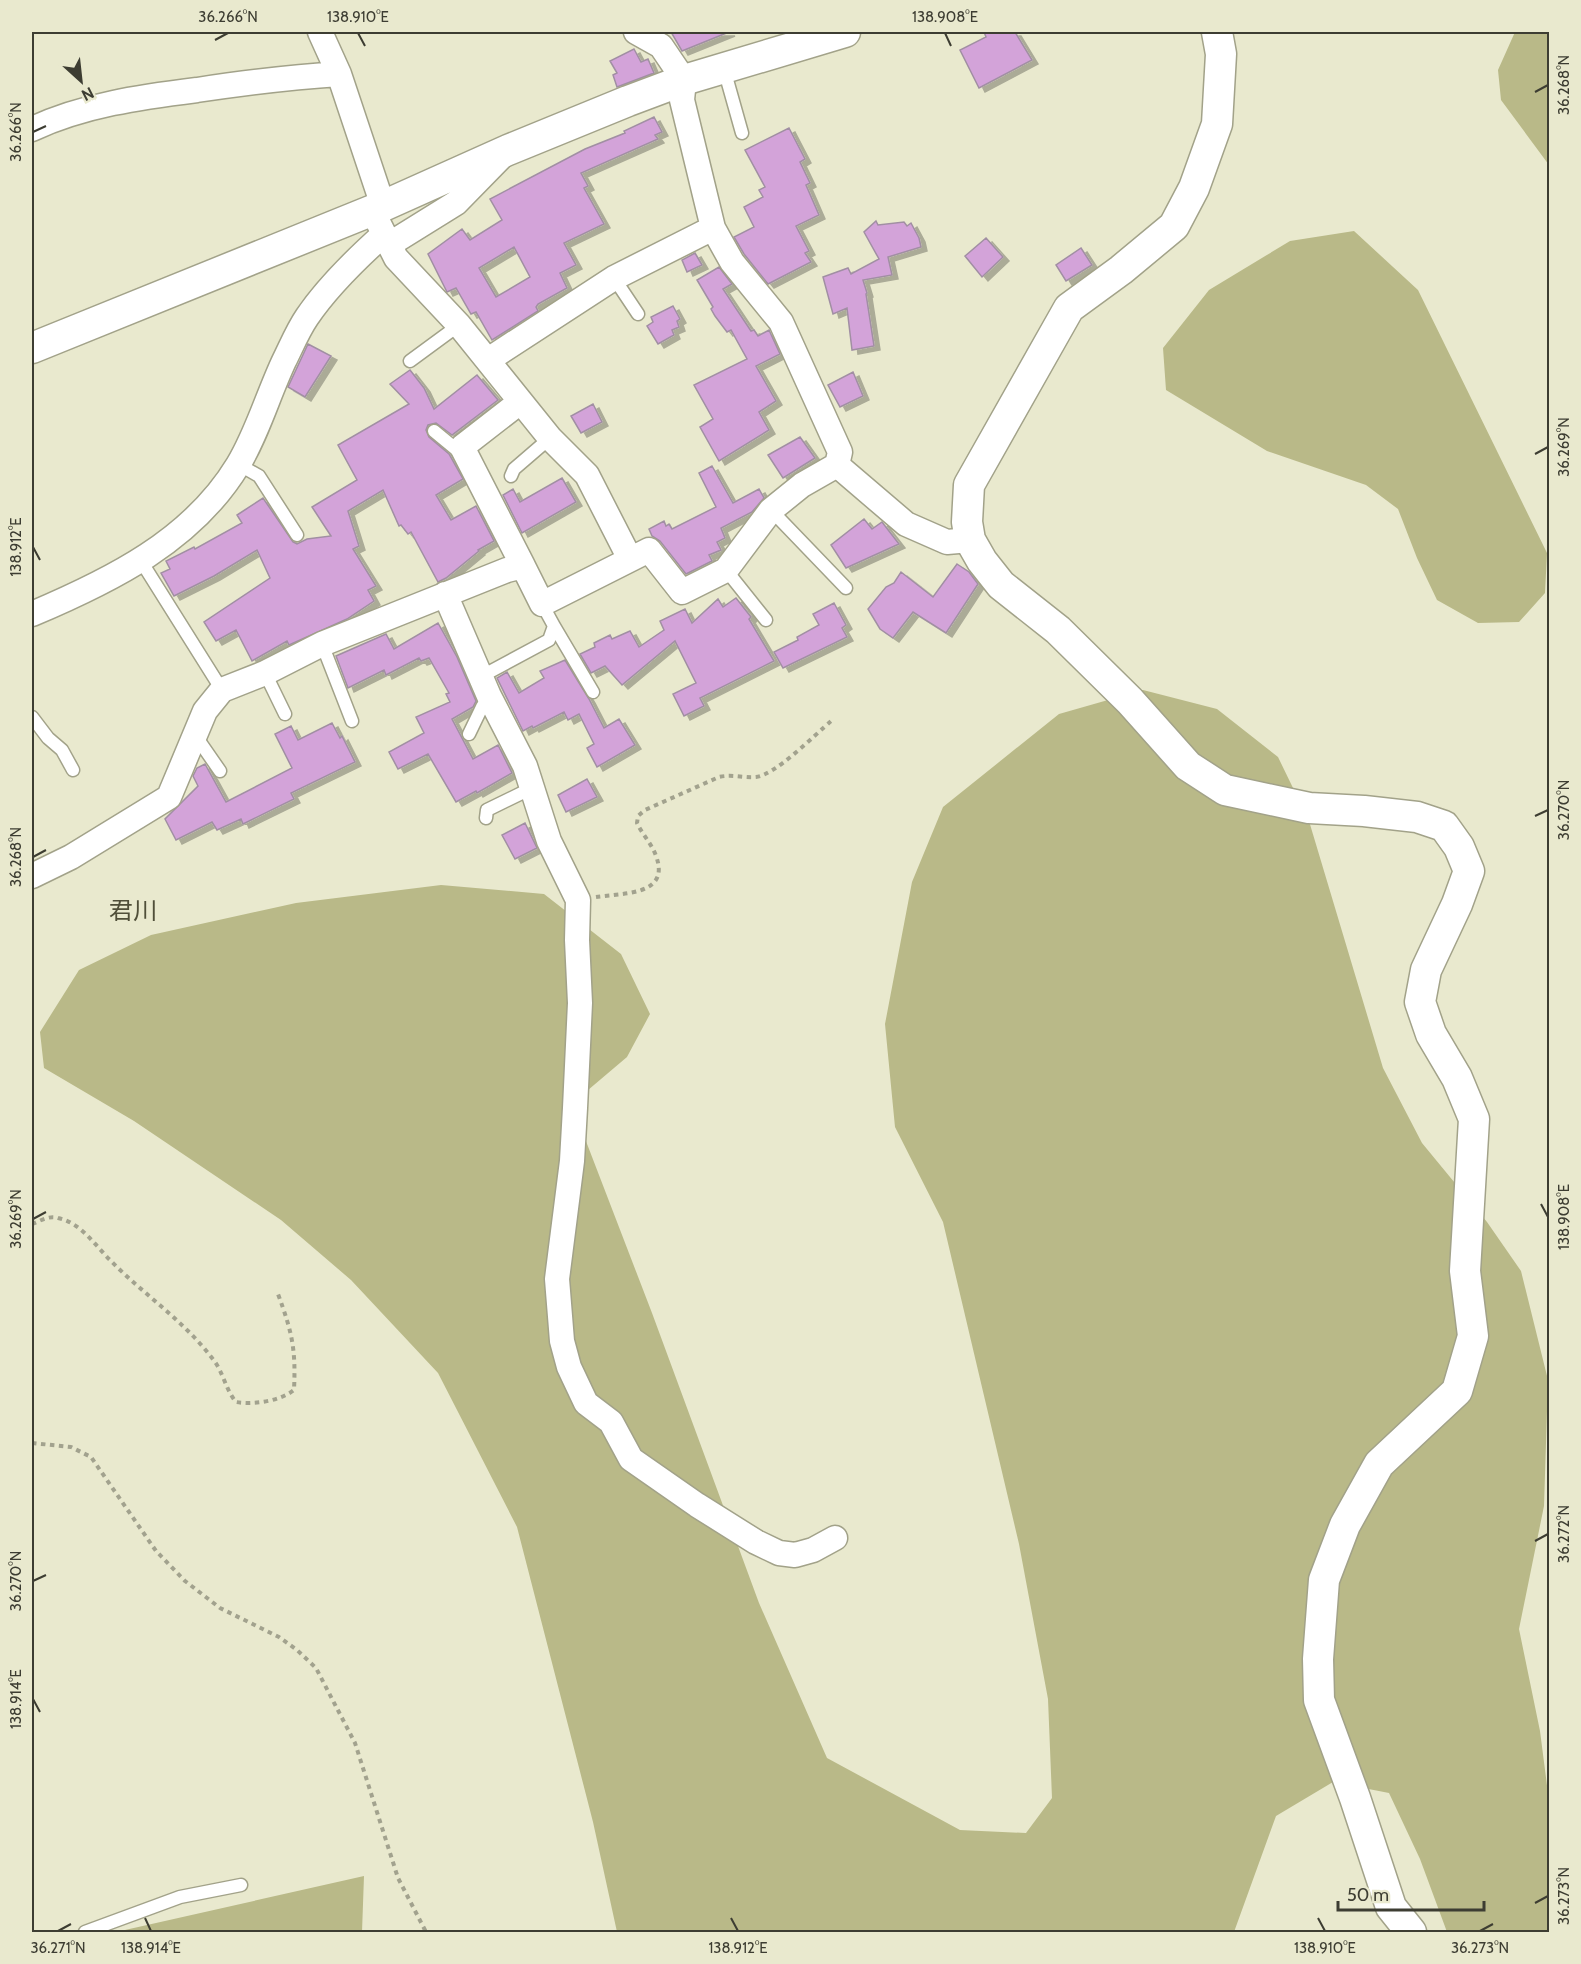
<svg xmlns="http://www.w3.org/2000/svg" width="1581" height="1964" viewBox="0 0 1581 1964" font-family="Cabin,'Noto Sans JP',sans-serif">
	<defs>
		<filter id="shadow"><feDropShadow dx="6" dy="4" stdDeviation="0" flood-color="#0004"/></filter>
	</defs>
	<rect width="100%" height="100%" fill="#e9e9ce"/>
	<!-- green -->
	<path fill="#b9b988" d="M1515,32H1549V165L1501,100L1498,70Z
		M1354,231L1418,290L1547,553L1545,593L1519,622L1478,623L1437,600L1417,558L1398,509L1366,485L1267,451L1166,390L1163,348L1209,290L1290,241Z
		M1143,690L1217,709L1278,757L1309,821L1383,1068L1422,1143L1487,1222L1521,1271L1548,1380L1544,1506L1519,1629L1540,1731L1549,1801V1932H1447L1420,1859L1389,1793L1333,1782L1276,1816L1234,1932H617L593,1822L517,1527L438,1373L351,1280L281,1220L134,1121L44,1068L40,1032L79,970L151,935L296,903L441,885L544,894L621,954L650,1014L627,1057L568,1107L584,1136L652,1313L759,1603L827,1758L960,1830L1026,1833L1052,1798L1048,1699L1019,1544L943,1222L895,1127L885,1024L912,882L943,807L1059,714Z
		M364,1876L362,1932H116Z"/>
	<!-- building -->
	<path fill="#d3a3d9" stroke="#a18fa3" stroke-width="1.5" fill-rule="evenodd" filter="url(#shadow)" d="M671,32H729L682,51Z
		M984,32H1015L1032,60L979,88L960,50L986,37Z
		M634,49L641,62L648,59L654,73L617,87L613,75L617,73L610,61Z
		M654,117L662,132L655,135L658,139L581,173L588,186L584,188L604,224L564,243L576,265L560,273L567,288L538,304L536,307L538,311L492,340L476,312L471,314L456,288L447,292L428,254L462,229L470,240L502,220L490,199L585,149L625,133L624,131ZM514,247L530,277L496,297L479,268Z
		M789,128L805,159L800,162L810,183L806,185L819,215L796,226L809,251L805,253L811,262L768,284L744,254L734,237L754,227L744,207L763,197L759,190L765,187L745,150Z
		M876,221L878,225L904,222L907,226L911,223L919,238L921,247L888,257L892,275L863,280L867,293L866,294L874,346L852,350L847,308L833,314L823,277L848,268L851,274L879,259L864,232Z
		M986,238L1003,257L982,277L965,256Z
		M1081,248L1092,265L1066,281L1056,265Z
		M695,253L702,265L687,272L682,260Z
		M719,267L732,284L723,289L751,331L754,330L758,336L769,330L780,354L756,366L776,401L759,412L769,430L719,461L700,427L713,419L694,385L747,359L731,330L727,332L715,316L711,309L713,307L697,280Z
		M673,306L680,319L677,321L679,327L672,330L674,335L658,344L647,326L653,322L651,317Z
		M308,344L331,356L305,397L288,387Z
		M410,370L424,388L434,409L477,375L498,400L452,435L436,423L428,425L426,430L429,437L449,454L463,479L436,495L451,520L476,506L494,541L478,550L479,551L446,578L438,582L411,532L408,534L401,525L399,526L383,490L348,511L359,546L353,549L376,586L368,590L374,601L347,619L289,645L287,641L252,661L236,630L216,641L204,622L270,578L257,550L214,576L174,596L161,573L170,569L166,561L194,547L195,549L242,523L237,515L263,498L293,542L297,544L307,539L331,536L312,507L357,480L338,445L409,404L390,384Z
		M853,372L863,396L840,407L828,385Z
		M593,404L602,422L581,433L571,416Z
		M800,437L815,458L783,478L768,455Z
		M712,466L733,503L759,489L764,498L752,512L721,528L725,538L717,542L721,550L709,555L712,561L686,574L660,541L652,536L649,529L664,521L666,526L669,524L672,529L716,507L699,473Z
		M562,478L576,502L522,533L503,495L513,489L520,502Z
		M864,519L872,529L882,522L899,544L846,568L831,545Z
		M957,564L969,572L978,584L946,633L913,612L893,638L880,629L868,609L886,587L894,583L901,572L933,597Z
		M736,598L751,617L749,619L774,661L700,698L704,706L684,716L673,694L696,683L675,641L622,685L605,666L591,673L580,654L595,647L594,643L610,635L612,639L630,631L639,647L664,630L660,621L685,609L692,623L718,599L723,607Z
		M834,603L846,625L842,628L847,637L783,668L774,652L798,640L797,637L819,625L813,614Z
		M438,623L457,657L476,701L473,707L452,719L473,759L498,745L512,773L477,793L476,791L456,802L428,754L398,769L389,752L424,733L416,717L450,702L446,694L449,693L429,658L421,661L419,658L386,675L384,670L348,688L336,656L386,634L394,649Z
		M565,660L589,699L604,728L619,719L635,745L597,767L587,748L594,744L579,714L568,720L564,712L533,728L532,726L523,731L497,678L507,672L519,693L544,678L540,671Z
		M332,723L340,738L342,736L355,762L291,793L294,799L243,824L241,819L217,830L212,822L176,840L165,819L198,786L193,776L197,768L205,764L226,802L292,768L275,734L291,726L298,740Z
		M587,779L597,797L566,812L558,795Z
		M525,823L537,848L515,859L502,835Z"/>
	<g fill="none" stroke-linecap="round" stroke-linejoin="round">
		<defs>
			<path id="service" d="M724,69L742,133
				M614,278L638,314
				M410,361L459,325
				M434,431L457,450L463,452
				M238,464L259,476L297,535
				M511,476L514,469L550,438
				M771,510L846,588
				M141,561L222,690
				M726,570L766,620
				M554,626L593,692
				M322,644L352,721
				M265,673L285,714
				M482,676L549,640L554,626L542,604
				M32,717L48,738L62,750L73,770
				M469,734L482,707L489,696
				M195,735L220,771
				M486,818L487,810L532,788
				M85,1932L180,1897L241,1885"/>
			<path id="minor" d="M320,32L339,74L383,206
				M32,129C83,105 141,97 197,90C244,83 291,77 339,74
				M377,220L396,258L459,325L550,438L587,475L630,559
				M390,244L456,203L502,156
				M488,360L614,278L713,228
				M520,402L462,447L523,566
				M837,465L906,524L947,542L970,540
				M445,594L489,696L525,766L549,841L578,900L577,940L580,1003L575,1108L572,1161L557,1279L562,1341L569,1367L586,1403L611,1422L631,1459L697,1505L756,1542L779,1553L795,1555L813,1550L835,1538
				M32,614C110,581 192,541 238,465C257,434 268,395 284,361C291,347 298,330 307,317C328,286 356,259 384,234
				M32,876L71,857L169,797L205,711L222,690L265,673L322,644L507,570L523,566L542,604L649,550L682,592L726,570L771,510L802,485L837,465L840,452L781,322L732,262L713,228L682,100L684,80L661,46L636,32"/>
			<path id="tertiary" d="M1217,32L1221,54L1217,124L1194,188L1174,226L1121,270L1069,308L969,485L967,522L970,540L982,561L1001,585L1058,630L1130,701L1188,766L1225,790L1309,808L1364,811L1417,817L1444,826L1459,847L1469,871L1457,904L1426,970L1420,1002L1431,1034L1457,1078L1474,1119L1465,1271L1473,1336L1457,1391L1379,1464L1345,1525L1324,1580L1318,1659L1319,1700L1355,1798L1391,1907L1411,1932
				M32,348L383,206L508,150L628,101L684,80L845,32"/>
		</defs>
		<!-- service casing -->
		<use href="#service" stroke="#a2a289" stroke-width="15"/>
		<!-- minor casing -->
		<use href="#minor" stroke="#a2a289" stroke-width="27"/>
		<!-- tertiary casing -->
		<use href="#tertiary" stroke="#a2a289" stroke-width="33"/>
		<!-- path -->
		<path stroke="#a2a28e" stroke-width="4" stroke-dasharray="4.5 4.5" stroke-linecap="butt" d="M596,897C622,893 671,896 656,856C652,844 642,834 637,823L638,816L645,810L719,777C732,774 743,778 756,777C775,775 815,735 831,721
			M32,1224C40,1221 49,1215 58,1218C81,1223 94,1244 110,1260C144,1295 186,1322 215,1362C224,1375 226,1390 236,1402C254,1405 280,1401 294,1390C296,1349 292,1332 278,1294
			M32,1443L71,1447L91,1457L156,1551L185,1581L220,1608L279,1637L297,1650L316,1668L355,1743L398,1878L426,1932"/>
		<!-- service -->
		<use href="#service" stroke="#fff" stroke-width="12"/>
		<!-- minor -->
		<use href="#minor" stroke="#fff" stroke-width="24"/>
		<!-- tertiary -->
		<use href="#tertiary" stroke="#fff" stroke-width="30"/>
	</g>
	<!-- ticks -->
	<path fill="none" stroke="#3d3d32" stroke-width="2" d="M358,33L365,46M945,33L951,46M215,40L228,33M1535,92L1548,85M33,132L46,126M1535,454L1548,447M33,547L40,560M1535,816L1548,810M33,857L46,850M1541,1204L1548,1217M33,1219L46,1212M1535,1541L1548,1534M33,1581L46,1575M33,1699L40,1712M1535,1903L1548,1896M145,1918L151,1931M731,1918L738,1931M1318,1918L1325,1931M58,1931L71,1924M1480,1931L1493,1924"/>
	<g text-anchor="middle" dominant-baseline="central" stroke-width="4.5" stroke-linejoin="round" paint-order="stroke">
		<!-- quarter labels -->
		<g font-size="24" fill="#504f39" stroke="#e9e9ce">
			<text x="133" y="910">君川</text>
		</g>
	</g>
	<!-- border -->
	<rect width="1581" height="1964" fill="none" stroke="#e9e9ce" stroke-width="66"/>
	<!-- north arrow -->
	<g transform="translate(81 81) rotate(153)" stroke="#e9e9ce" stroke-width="4.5" paint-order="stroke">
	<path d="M0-4.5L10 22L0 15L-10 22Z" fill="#3d3d32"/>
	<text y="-9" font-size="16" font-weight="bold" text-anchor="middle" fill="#3d3d32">N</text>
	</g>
	<!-- scale -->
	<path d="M1338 1901v9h146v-9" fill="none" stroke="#3d3d32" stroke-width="3"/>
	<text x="1347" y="1901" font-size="18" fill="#3d3d32" stroke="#e9e9ce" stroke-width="4.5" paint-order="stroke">50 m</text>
	<rect x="33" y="33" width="1515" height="1898" fill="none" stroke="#3d3d32" stroke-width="2"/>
	<g font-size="15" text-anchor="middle" fill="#3d3d32">
		<text x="228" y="22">36.266°N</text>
		<text x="358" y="22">138.910°E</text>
		<text x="945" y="22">138.908°E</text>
		<text transform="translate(1564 85) rotate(-90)" y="5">36.268°N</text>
		<text transform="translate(16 132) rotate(-90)" y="5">36.266°N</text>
		<text transform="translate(1564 447) rotate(-90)" y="5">36.269°N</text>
		<text transform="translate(16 547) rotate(-90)" y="5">138.912°E</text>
		<text transform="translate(1564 810) rotate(-90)" y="5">36.270°N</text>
		<text transform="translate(16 857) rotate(-90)" y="5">36.268°N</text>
		<text transform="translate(1564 1217) rotate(-90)" y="5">138.908°E</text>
		<text transform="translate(16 1219) rotate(-90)" y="5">36.269°N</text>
		<text transform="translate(1564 1534) rotate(-90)" y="5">36.272°N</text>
		<text transform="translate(16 1581) rotate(-90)" y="5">36.270°N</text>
		<text transform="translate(16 1699) rotate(-90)" y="5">138.914°E</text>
		<text transform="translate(1564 1896) rotate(-90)" y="5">36.273°N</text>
		<text x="58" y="1953">36.271°N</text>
		<text x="151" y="1953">138.914°E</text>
		<text x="738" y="1953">138.912°E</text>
		<text x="1325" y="1953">138.910°E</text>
		<text x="1480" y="1953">36.273°N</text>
	</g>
</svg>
